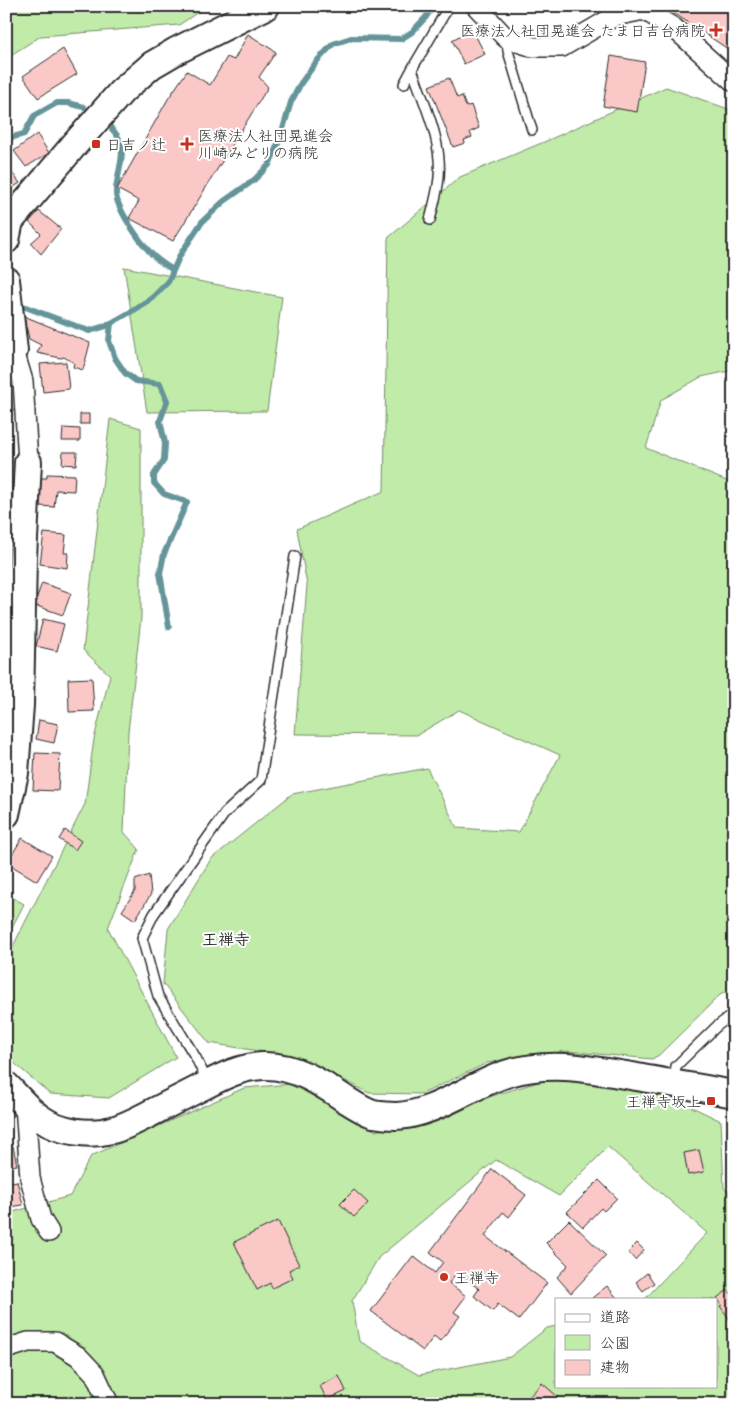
<svg xmlns="http://www.w3.org/2000/svg" width="740" height="1410" viewBox="0 0 740 1410" font-family="Mali,'Klee One',sans-serif">
	<rect width="100%" height="100%" fill="#fff"/>
	<filter id="ink" filterUnits="userSpaceOnUse"><feTurbulence type="fractalNoise" baseFrequency=".02" numOctaves="2"/><feDisplacementMap in="SourceGraphic" scale="10" xChannelSelector="R" yChannelSelector="G"/><feConvolveMatrix kernelMatrix="1 2 1 2 8 2 1 2 1" color-interpolation-filters="sRGB"/></filter>
	<g filter="url(#ink)">
		<!-- green -->
		<path fill="#c0eba8" stroke="#768b6a" fill-rule="evenodd" d="M6,6H207L179,25L41,36L6,58Z
			M666,87L734,111V370L701,377L661,400L646,448L734,484V995L723,992L659,1055L652,1059L566,1051L487,1063L422,1094L369,1093L301,1058L209,1043L163,984L168,929L211,859L292,794L427,768L457,828L519,832L560,755L459,710L417,735L295,734L307,585L297,529L384,491L388,238L460,177L544,142Z
			M124,267L282,297L267,411L147,412Z
			M110,419L141,428V618L128,732L124,832L139,849L108,928L176,1057L109,1098L50,1094L6,1056V960L85,804L94,739L110,675L83,650Z
			M6,894L24,904L6,939Z
			M548,1079L661,1092L721,1121L724,1188L734,1196V1404H6V1210L13,1212L70,1196L91,1156L244,1088L291,1084L376,1131ZM608,1147L707,1233L645,1299H716V1386H556V1326L547,1328L510,1357L419,1375L359,1341L352,1301L379,1257L496,1160L559,1196Z"/>
		<g fill="none" stroke-linecap="round" stroke-linejoin="round">
			<!-- stream -->
			<path stroke="#659599" stroke-width="6" d="M108,125C112,129 116,133 118,137C128,155 115,176 116,194C117,209 139,240 149,251C155,259 165,265 173,270
				M6,139L24,134L34,116L57,103H68L84,107
				M23,306L89,331L106,326L148,302L168,282L180,255L202,222L223,202L254,180L269,165L280,139L291,102L301,83L317,61L333,44L351,38L401,39L412,32L426,17L433,6
				M111,323L109,341L115,358L125,373L136,381L160,384L167,401L160,421L165,443L164,460L154,475V483L164,494L187,502L164,554L160,573L169,627"/>
		</g>
		<!-- building -->
		<path fill="#fac9c7" stroke="#2b2b2b" d="M663,6H734V53Z
			M472,29L485,54L464,64L452,40Z
			M248,34L276,52L259,77L268,87L173,241L129,218L139,201L117,189L168,99L187,71L210,85L227,57L234,60Z
			M63,49L77,74L38,98L23,76Z
			M611,56L645,62L637,112L603,106Z
			M449,78L457,98L462,96L466,107L471,105L479,128L470,132L472,137L464,140L465,143L453,147L429,86Z
			M37,134L49,153L26,167L14,151Z
			M6,165L20,183L6,192Z
			M39,211L61,229L41,254L31,243L41,234L29,222Z
			M24,316L90,343L83,370L73,367L74,363L64,357L61,358L37,353L41,345L29,339Z
			M66,362L69,389L43,392L40,364Z
			M80,414H89V424H80Z
			M63,428L80,429V441H62Z
			M63,452H77L76,465L62,464Z
			M47,474L75,475L74,491L56,490L54,507L39,506L41,478H47Z
			M44,533L66,535L64,553H68L67,568L40,564Z
			M42,583L71,593L63,615L34,605Z
			M43,619L64,624L57,651L36,646Z
			M92,678L94,711L69,712L68,679Z
			M39,720L58,724L54,743L36,739Z
			M35,753L60,754L58,791L33,790Z
			M65,830L81,841L75,850L59,839Z
			M22,838L52,856L37,881L7,863Z
			M149,875L151,894L135,920L122,911L135,891V880Z
			M13,1146L17,1165L6,1167V1147Z
			M699,1150L704,1172L688,1175L684,1153Z
			M492,1169L526,1195L509,1217L503,1212L485,1236L547,1283L519,1320L498,1304L493,1311L474,1296L479,1289L457,1272L449,1283L466,1296L454,1312L460,1316L440,1341L434,1336L423,1351L371,1311L413,1256L435,1273L443,1262L430,1252Z
			M599,1180L617,1198L604,1211L601,1208L583,1227L567,1212Z
			M17,1181L23,1205L10,1207L6,1206V1183Z
			M354,1190L368,1203L354,1217L340,1204Z
			M569,1220L606,1256L571,1293L557,1277L568,1265L546,1243Z
			M278,1221L299,1265L289,1270L293,1278L272,1288L270,1283L257,1290L234,1242Z
			M637,1243L644,1250L635,1260L628,1252Z
			M647,1273L654,1283L643,1291L636,1282Z
			M607,1286L617,1298L593,1299L592,1298Z
			M728,1290L734,1297V1325L720,1306L722,1305L717,1298Z
			M339,1376L346,1391L327,1400L320,1386Z
			M542,1383L558,1397L552,1404H533L527,1399Z"/>
		<g fill="none" stroke-linecap="round" stroke-linejoin="round">
			<defs>
				<path id="lane" d="M507,38L508,51L532,130
					M412,69C425,106 445,146 438,185C436,197 433,208 430,220
					M404,84L412,69L449,6
					M207,1081L196,1058L158,996L142,938L154,914L225,813L261,780L295,556
					M674,1081L676,1066L717,1026L728,1018L734,1017"/>
				<path id="street" d="M476,6L506,38L533,47H562L615,16L644,10L674,28L734,82
					M14,351L23,381L28,462
					M25,1104L30,1178L41,1219L49,1232
					M6,1349L28,1342H55L78,1356L95,1374L109,1404"/>
				<path id="secondary" d="M6,240L10,221L75,144L122,91L152,65L176,51L266,6
					M6,280L14,351L6,352
					M6,814L15,773L20,705L23,558L28,462
					M6,1085C17,1096 27,1109 40,1118C60,1132 89,1136 112,1130C125,1127 139,1119 151,1113C169,1104 186,1095 204,1086C223,1076 241,1067 263,1066C294,1065 320,1082 345,1099C353,1104 363,1111 373,1114C379,1115 389,1116 396,1116C434,1115 472,1084 509,1073C552,1060 594,1070 637,1077C669,1083 702,1088 734,1094"/>
			</defs>
			<!-- lane casing -->
			<use href="#lane" stroke="#2b2b2b" stroke-width="12"/>
			<!-- street casing -->
			<use href="#street" stroke="#2b2b2b" stroke-width="22"/>
			<!-- secondary casing -->
			<use href="#secondary" stroke="#2b2b2b" stroke-width="30"/>
			<!-- lane -->
			<use href="#lane" stroke="#fff" stroke-width="9"/>
			<!-- street -->
			<use href="#street" stroke="#fff" stroke-width="19"/>
			<!-- secondary -->
			<use href="#secondary" stroke="#fff" stroke-width="26"/>
		</g>
	</g>
	<!-- markers -->
	<g fill="#c8321e" stroke="#fff" stroke-width="2">
		<path d="M713.5 22.5h5v5h5v5h-5v5h-5v-5h-5v-5h5z"/>
		<rect x="91" y="139" width="10" height="10" rx="2.5"/>
		<path d="M184.5 136.5h5v5h5v5h-5v5h-5v-5h-5v-5h5z"/>
		<rect x="706" y="1096" width="10" height="10" rx="2.5"/>
		<circle cx="444" cy="1277" r="5"/>
	</g>
	<g text-anchor="middle" dominant-baseline="central" stroke-width="4" stroke-linejoin="round" paint-order="stroke">
		<!-- poi labels -->
		<g font-size="15" fill="#2b2b2b" stroke="#fff" text-anchor="start">
			<text x="705" y="30" text-anchor="end">医療法人社団晃進会 たま日吉台病院</text>
			<text x="198" y="135">医療法人社団晃進会<tspan x="198" dy="17">川崎みどりの病院</tspan></text>
			<text x="106" y="144">日吉ノ辻</text>
			<text x="701" y="1101" text-anchor="end">王禅寺坂上</text>
			<text x="454" y="1277">王禅寺</text>
		</g>
		<!-- neighbourhood labels -->
		<g font-size="16" font-weight="bold" fill="#2b2b2b" stroke="#fff">
			<text x="226" y="938">王禅寺</text>
		</g>
	</g>
	<!-- margin -->
	<rect width="740" height="1410" fill="none" stroke="#fff" stroke-width="25"/>
	<rect x="12" y="12" width="715" height="1385" fill="none" stroke="#2b2b2b" stroke-width="2" filter="url(#ink)"/>
	<!-- legend -->
	<rect x="555" y="1298" width="162" height="90" fill="#ffffff" stroke="#aaaaaa"/>
	<rect x="565" y="1314" width="25" height="8" fill="#ffffff" stroke="#aaaaaa"/>
	<text x="600" y="1322" font-size="15" fill="#2b2b2b">道路</text>
	<rect x="565" y="1335" width="25" height="15" fill="#c0eba8" stroke="#aaaaaa"/>
	<text x="600" y="1348" font-size="15" fill="#2b2b2b">公園</text>
	<rect x="565" y="1360" width="25" height="15" fill="#fac9c7" stroke="#aaaaaa"/>
	<text x="600" y="1372" font-size="15" fill="#2b2b2b">建物</text>
</svg>
